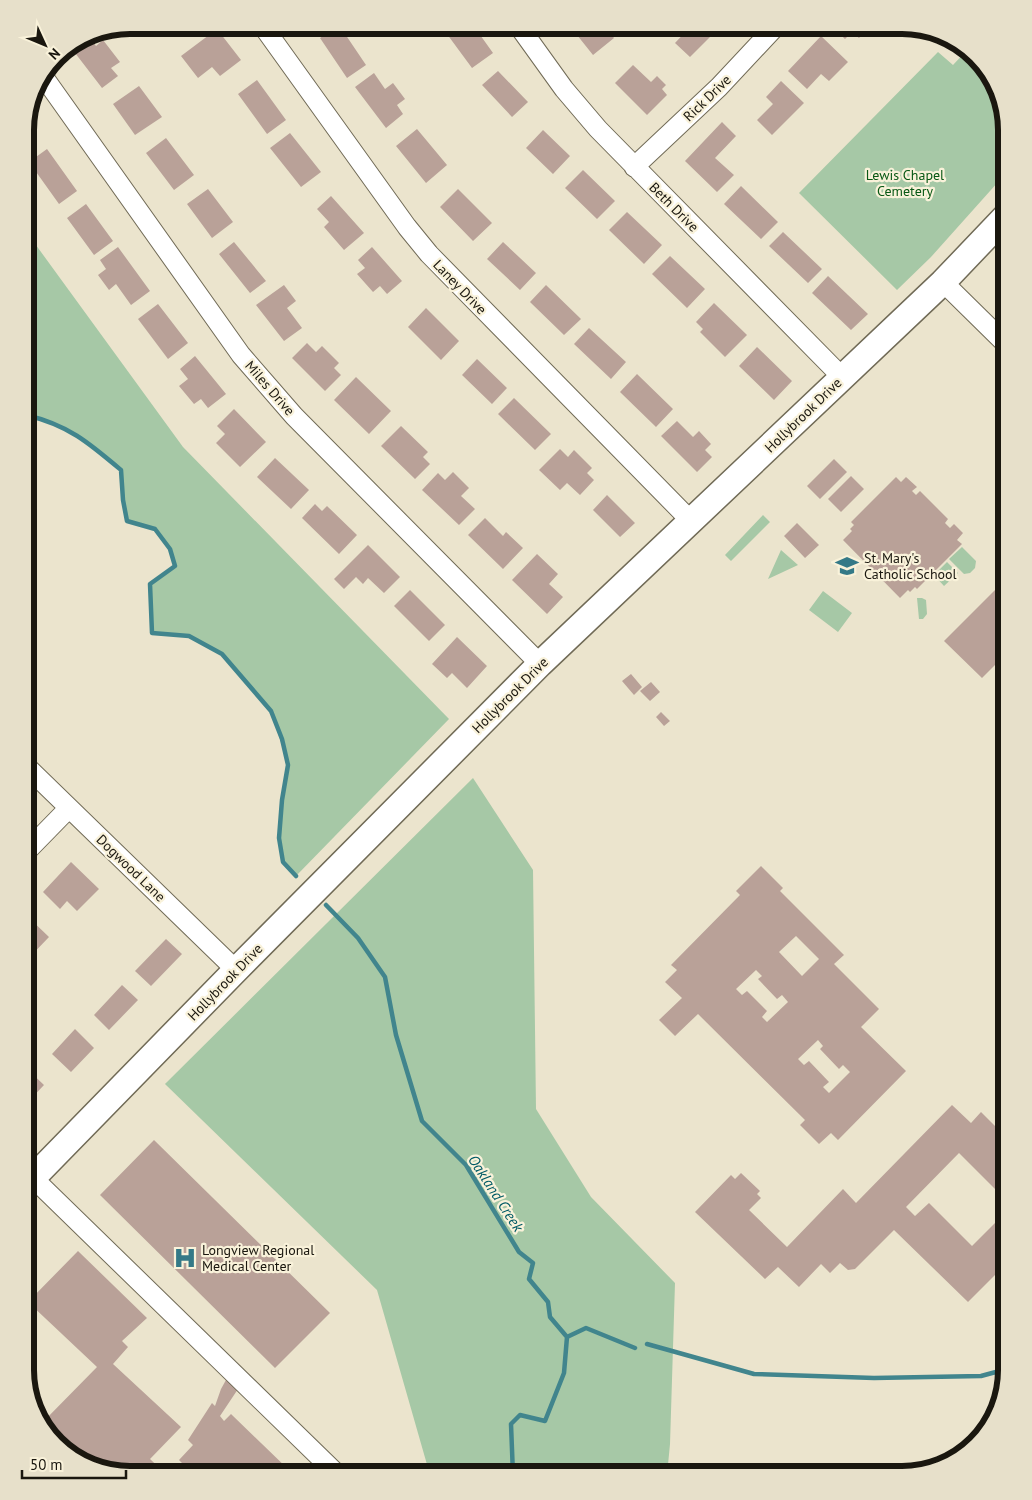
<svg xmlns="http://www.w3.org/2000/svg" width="1032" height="1500" viewBox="0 0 1032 1500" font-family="'PT Sans',sans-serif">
	<rect width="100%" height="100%" fill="#ebe4cd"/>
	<!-- green -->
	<path fill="#a6c8a6" d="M967,50L993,78L1007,130V172L931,257L897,290L799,193L938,52L953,65Z
		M25,230L183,447L449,719L296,876L283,862L279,838L288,765L271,711L222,654L189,636L152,633L150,584L174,566L170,549L155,529L127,521L120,470C88,442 68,425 26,415L25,416Z
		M763,515L770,522L731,561L725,555Z
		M962,547L976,561L975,568L970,573L964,574L949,559Z
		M781,550L798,565L768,579Z
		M947,562L958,573L944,586L934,575Z
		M823,591L852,613L838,632L809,610Z
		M917,598H922L926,600L927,614L923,619H919Z
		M473,778L533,870L536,1109L591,1197L675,1283L670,1444L667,1475H430L377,1290L165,1084Z"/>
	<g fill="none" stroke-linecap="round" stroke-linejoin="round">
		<!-- stream -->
		<path stroke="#41858d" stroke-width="4.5" d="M25,416L26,415C68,425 88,442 121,470L123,500L127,521L155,529L170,549L175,566L150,584L152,633L189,636L222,654L271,711L282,739L288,765L282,800L279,838L283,862L296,876
			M326,905L358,938L385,977L396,1035L422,1121L466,1165L519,1252L533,1263L529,1279L548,1302L550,1317L567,1337L564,1373L545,1421L520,1415L511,1424L513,1475
			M567,1337L586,1328L635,1348
			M647,1344L754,1374L874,1378L981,1376L1007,1369"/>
	</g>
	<!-- building -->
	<path fill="#b9a198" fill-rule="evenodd" d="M188,25H205L194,33Z
		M339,25L366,65L347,78L320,38Z
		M451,25H473L493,53L472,68L444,30Z
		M569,25H615L608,30L614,38L593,55Z
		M692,25H722L690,57L675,43Z
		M830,25H871L859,38L852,32L845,39Z
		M217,29L241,60L220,76L212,67L198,78L181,56Z
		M89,36L96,46L103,40L120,62L111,68L118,76L102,88L72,49Z
		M821,36L848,62L829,81L821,74L807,89L788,71Z
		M633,65L651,82L657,76L666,85L662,89L667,95L647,115L615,83Z
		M498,71L528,102L512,117L482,85Z
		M374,73L385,89L393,83L405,99L397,105L403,114L386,128L355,87Z
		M257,80L286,120L267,134L238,94Z
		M781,81L804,103L772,135L757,120L773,104L766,97Z
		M139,86L162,117L135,135L113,104Z
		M722,122L736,136L715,158L734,175L717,192L685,161Z
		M417,129L447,165L426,183L396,146Z
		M543,130L570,156L553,174L526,148Z
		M290,133L321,172L301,187L270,148Z
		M166,138L194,175L174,190L146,153Z
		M47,149L77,191L59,204L29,162Z
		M583,170L615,201L597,219L565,188Z
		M741,186L778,222L761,239L724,204Z
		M208,189L233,222L212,238L187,204Z
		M458,189L492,223L473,241L440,207Z
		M331,196L364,233L344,250L324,227L329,222L317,209Z
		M86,204L113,241L94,255L67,218Z
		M627,212L662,245L644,264L609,230Z
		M783,232L822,269L808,283L769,246Z
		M234,242L266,281L250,293L219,254Z
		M503,242L536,273L520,290L487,259Z
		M118,247L150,291L131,305L116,284L109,290L98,275L106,269L100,260Z
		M372,247L402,281L387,294L380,286L373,292L357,274L365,268L358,260Z
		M670,256L705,289L687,308L652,274Z
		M828,276L868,314L851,330L812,293Z
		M284,285L296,301L287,308L302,328L284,341L256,305Z
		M546,285L581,319L564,335L530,302Z
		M714,303L747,335L725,357L700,332L703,329L696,322Z
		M158,304L188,343L168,359L138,319Z
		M426,308L459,341L441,360L408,327Z
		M589,328L626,362L611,379L574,344Z
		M307,343L316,352L322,346L339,363L334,368L341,375L325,391L292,358Z
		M757,347L792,381L774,400L739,366Z
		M195,356L226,394L208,408L201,399L194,404L179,386L188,379L180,369Z
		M477,359L507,388L492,404L462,375Z
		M637,374L673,409L656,427L620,392Z
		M356,377L391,411L369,434L334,400Z
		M514,398L551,434L535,450L498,414Z
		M234,409L266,442L240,467L216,443L225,434L217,426Z
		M677,421L693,437L699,431L711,444L705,450L712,457L697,472L661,436Z
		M401,426L428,452L423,457L430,464L415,479L381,446Z
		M560,449L568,457L574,450L592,468L587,473L594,480L580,495L567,483L560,490L539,470Z
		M275,458L309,490L291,509L257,477Z
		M834,459L847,472L820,499L807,486Z
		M453,472L469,488L461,496L475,509L459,525L422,490L438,473L445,480Z
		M851,476L864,489L841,512L828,499Z
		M896,477L901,482L906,477L917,487L912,491L916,495L920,491L948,519L945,523L950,528L954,524L963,533L957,540L962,544L917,589L915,587L910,592L908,590L900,598L843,540L852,531L850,529L854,525L851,522Z
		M607,495L635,523L620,537L593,510Z
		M315,504L322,511L327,506L357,535L339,554L302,518Z
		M485,518L503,536L506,532L523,548L503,569L468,535Z
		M797,523L819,545L805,558L784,536Z
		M368,545L400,577L384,593L368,578L363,584L356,577L344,589L334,579Z
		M537,554L558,574L549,584L563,597L547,614L512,580Z
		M1003,582L1007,586V653L982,678L944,641Z
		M410,590L445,625L429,641L394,606Z
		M457,637L487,666L467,688L452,673L447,678L432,664Z
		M631,674L642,687L634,695L622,681Z
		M651,682L660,692L650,701L640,691Z
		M661,712L670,721L664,726L656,717Z
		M71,862L99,889L77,911L67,901L60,909L43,892Z
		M761,866L783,888L780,891L844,955L834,964L879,1009L861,1027L906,1071L838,1140L831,1133L819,1144L800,1125L805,1120L698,1014L675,1036L659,1020L682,998L665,982L677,970L671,965L740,895L736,891ZM796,936L819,959L802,976L779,952ZM756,970L762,976L758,979L777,999L782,995L788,1002L767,1022L762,1017L767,1011L747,991L742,995L736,989ZM818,1040L823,1046L820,1049L839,1069L843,1065L850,1072L829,1093L823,1087L829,1082L809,1061L804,1065L798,1059Z
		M25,914L49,937L25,962Z
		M166,939L182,954L151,986L135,971Z
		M122,985L138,1000L109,1030L94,1015Z
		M75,1029L94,1048L71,1072L52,1054Z
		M25,1067L44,1085L25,1105Z
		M952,1105L971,1123L981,1112L1007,1138V1201L959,1153L906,1207L915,1216L929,1203L972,1246L1007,1211V1263L968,1302L894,1230L855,1269L848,1270L840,1263L830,1273L821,1264L799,1287L778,1267L765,1279L695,1212L731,1175L735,1179L741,1173L760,1191L757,1194L761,1198L749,1210L787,1247L843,1189L856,1203Z
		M154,1140L330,1313L275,1368L100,1195Z
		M78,1251L147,1318L122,1341L128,1347L113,1364L181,1427L150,1459L167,1475H124L77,1461L41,1424L97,1367L28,1302Z
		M226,1380L238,1389L220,1416L224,1421L231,1414L290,1471L286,1475H194L179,1460L193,1445L188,1440L212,1403L215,1406L221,1389Z"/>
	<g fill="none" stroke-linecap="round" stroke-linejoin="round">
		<defs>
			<path id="minor" d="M262,25L407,227L429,254L691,521
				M518,25L564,89L598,129L842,377
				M43,76L241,355L294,416L540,664
				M634,167L719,87L777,25
				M943,282L1007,345
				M25,765L236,970
				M25,853L69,808
				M33,1178L338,1475"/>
			<path id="major" d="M25,1186L236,970L540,664L943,282L1007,215"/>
		</defs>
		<!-- minor casing -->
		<use href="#minor" stroke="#706a56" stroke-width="21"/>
		<!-- major casing -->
		<use href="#major" stroke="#706a56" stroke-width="28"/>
		<!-- minor -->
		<use href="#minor" stroke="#fff" stroke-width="19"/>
		<!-- major -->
		<use href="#major" stroke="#fff" stroke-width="25"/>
	</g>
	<!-- icons -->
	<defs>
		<symbol id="school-bare" viewBox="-9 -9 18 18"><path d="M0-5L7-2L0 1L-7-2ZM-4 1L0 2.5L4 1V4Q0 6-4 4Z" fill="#347987" stroke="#f9f2da" stroke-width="2.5" paint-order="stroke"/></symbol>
		<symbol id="hospital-bare" viewBox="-9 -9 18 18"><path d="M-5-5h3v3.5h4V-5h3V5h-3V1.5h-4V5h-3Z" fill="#347987" stroke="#f9f2da" stroke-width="2.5" paint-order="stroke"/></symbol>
	</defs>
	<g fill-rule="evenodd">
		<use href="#school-bare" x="831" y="550" width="32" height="32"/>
		<use href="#hospital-bare" x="169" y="1242" width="32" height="32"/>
	</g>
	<g text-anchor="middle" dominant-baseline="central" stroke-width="4.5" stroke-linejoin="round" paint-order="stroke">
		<!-- street labels -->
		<g font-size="14" fill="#1a170f" stroke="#f9f2da">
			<text transform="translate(707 98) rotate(-44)">Rick Drive</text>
			<text transform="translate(674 207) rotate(45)">Beth Drive</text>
			<text transform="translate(460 287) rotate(46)">Laney Drive</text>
			<text transform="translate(270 388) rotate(49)">Miles Drive</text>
			<text transform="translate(803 415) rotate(-44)">Hollybrook Drive</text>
			<text transform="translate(510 695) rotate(-45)">Hollybrook Drive</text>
			<text transform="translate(131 868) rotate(44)">Dogwood Lane</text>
			<text transform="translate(225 982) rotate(-46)">Hollybrook Drive</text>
		</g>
		<!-- park labels -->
		<g font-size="14" fill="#085814" stroke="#f9f2da">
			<text x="905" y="175">Lewis Chapel<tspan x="905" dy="16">Cemetery</tspan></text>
		</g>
		<!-- poi labels -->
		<g font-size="14" fill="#1a170f" stroke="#f9f2da" text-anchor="start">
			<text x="864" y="558">St. Mary's<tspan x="864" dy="16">Catholic School</tspan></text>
			<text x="202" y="1250">Longview Regional<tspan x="202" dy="16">Medical Center</tspan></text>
		</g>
		<!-- water labels -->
		<g font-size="15" font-style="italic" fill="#005a65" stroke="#f9f2da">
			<text transform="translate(496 1193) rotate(57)">Oakland Creek</text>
		</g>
	</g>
	<!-- crop -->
	<path d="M0 0H1032V1500H0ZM130 34H902A96 96 0 0 1 998 130V1370A96 96 0 0 1 902 1466H130A96 96 0 0 1 34 1370V130A96 96 0 0 1 130 34Z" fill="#e7e0ca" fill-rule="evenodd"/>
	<path fill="none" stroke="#1a170f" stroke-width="6" d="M130 34H902A96 96 0 0 1 998 130V1370A96 96 0 0 1 902 1466H130A96 96 0 0 1 34 1370V130A96 96 0 0 1 130 34Z"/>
	<!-- north arrow -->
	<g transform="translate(45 45) rotate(134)" stroke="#f9f2da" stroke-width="4" paint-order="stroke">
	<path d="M0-4L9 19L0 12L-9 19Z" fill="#1a170f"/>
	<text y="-8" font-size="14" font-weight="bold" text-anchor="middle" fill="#1a170f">N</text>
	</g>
	<!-- scale -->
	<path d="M22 1470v8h104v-8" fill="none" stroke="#1a170f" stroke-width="2.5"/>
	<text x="30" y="1470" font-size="15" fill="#1a170f" stroke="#f9f2da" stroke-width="4" paint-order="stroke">50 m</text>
</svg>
